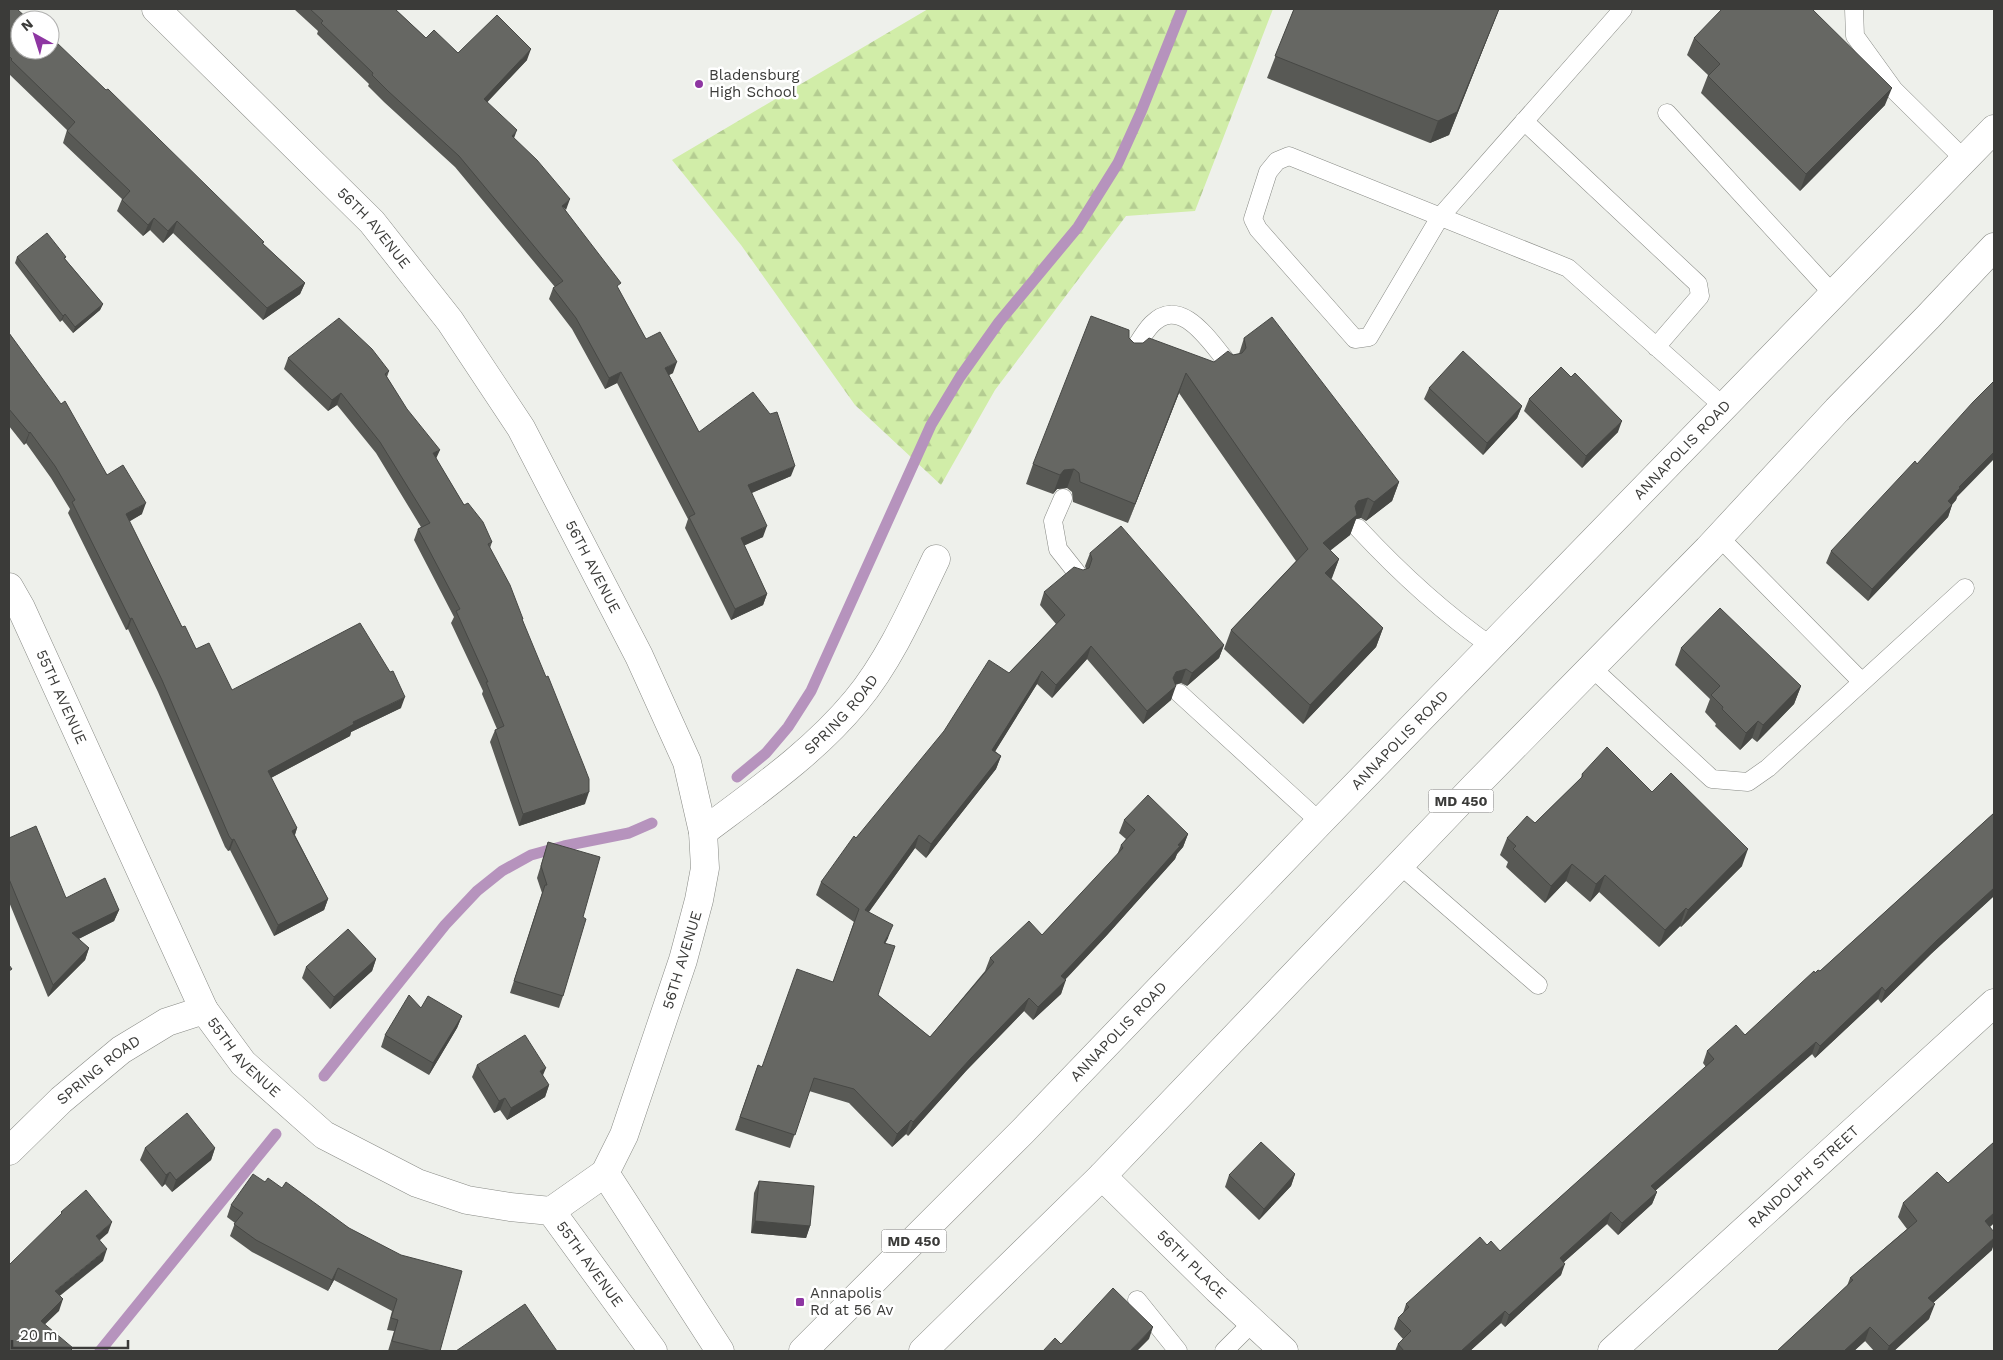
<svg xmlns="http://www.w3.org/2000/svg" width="2003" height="1360" viewBox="0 0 2003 1360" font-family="'Work Sans',sans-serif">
	<defs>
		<pattern id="forest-firs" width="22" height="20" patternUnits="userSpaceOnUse" patternTransform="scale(1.25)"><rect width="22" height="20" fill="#d1eda8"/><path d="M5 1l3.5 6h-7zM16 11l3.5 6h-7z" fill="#b4cc91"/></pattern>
	</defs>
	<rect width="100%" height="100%" fill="#eef0eb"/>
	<!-- forest -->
	<path fill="url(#forest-firs)" d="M928,9H1273L1195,211L1126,216L995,390L941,485L855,405L741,245L672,160Z"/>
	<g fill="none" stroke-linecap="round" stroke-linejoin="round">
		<!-- stream -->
		<path stroke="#b693bd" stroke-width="11" d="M737,777L766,753L788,727L811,691L931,425L960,377L999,322L1078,227L1118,163L1141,112L1182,9
			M324,1076L445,925L477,891L502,871L531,855L564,846L629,833L652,823
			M100,1351L276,1134"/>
		<defs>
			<path id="lane" d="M1623,9L1440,217L1369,337L1355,339L1258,229L1253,219L1268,172L1277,161L1289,156L1568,268L1723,406
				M1854,9L1855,36L1894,90L1964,159
				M1667,113L1833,294
				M1524,121L1698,284L1700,296L1656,347
				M1132,353C1138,344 1144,332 1152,324C1182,294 1211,344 1229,364
				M1063,498L1053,521L1058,549L1077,573
				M1358,528C1399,572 1442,612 1491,646
				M1719,537L1862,682
				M1592,668L1712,779L1748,782L1768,768L1965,588
				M1179,693L1320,822
				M1400,865L1538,985
				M1137,1300L1178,1351
				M1224,1351L1253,1322"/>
			<g id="street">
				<path id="s1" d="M156,9L372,222L450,321L521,428L639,656L687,762L703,832L705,868L699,900L683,960L624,1135L605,1173L551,1211"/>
				<path id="s2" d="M9,587L21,608L204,1010L243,1063L324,1135L417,1183L467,1200L510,1207L551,1211L653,1351"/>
				<path id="s3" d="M703,832C756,792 813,753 856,701C890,660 913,607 936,559"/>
				<path id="s4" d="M9,1151L61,1100L121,1050L167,1022L204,1010"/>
				<path d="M605,1173L720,1351"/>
				<path id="s5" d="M1102,1176L1217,1289L1284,1351"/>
				<path id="s6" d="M1612,1351L1994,1003"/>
			</g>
			<g id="primary">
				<path id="s7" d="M803,1351L1023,1131L1320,822L1994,129"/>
				<path d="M923,1351L1102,1176L1475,786L1708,549L1837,410L1928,317L1994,247"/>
			</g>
		</defs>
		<!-- lane casing -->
		<use href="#lane" stroke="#888a85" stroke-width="19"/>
		<!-- street casing -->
		<use href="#street" stroke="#888a85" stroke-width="29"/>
		<!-- primary casing -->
		<use href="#primary" stroke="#888a85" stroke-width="29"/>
		<!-- lane -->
		<use href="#lane" stroke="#fff" stroke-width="18"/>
		<!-- street -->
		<use href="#street" stroke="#fff" stroke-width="28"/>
		<!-- primary -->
		<use href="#primary" stroke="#fff" stroke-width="28"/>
	</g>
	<!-- wall -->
	<path fill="#585955" d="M9,9L264,242L263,244L305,283L300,294L263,320L173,233L163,243L150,230L143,236L117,211L122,199L63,143L67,130L9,74Z
		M294,9H395L426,38L458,53L527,60L487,102L566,211L618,289L646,339L673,373L669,375L699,432L791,476L752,493L763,537L744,545L767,594L763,605L731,620L685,528L688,519L617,383L605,389L572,329L549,299L553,288L555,287L455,167L384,102L368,86L369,84L317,34L318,31Z
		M1294,9H1499L1449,135L1430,143L1267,78Z
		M1694,38L1885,105L1800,191L1701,93L1708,75L1687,55Z
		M17,257H66L65,259L103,304L100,310L73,333L62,320L60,322L15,263Z
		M9,333L107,475L142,514L129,521L182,627L196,649L232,690L401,708L351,732L350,736L271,778L297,828L295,835L328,899L324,910L274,936L230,850L228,851L225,847L158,692L128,629L126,630L68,513L70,509L51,478L26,443L24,445L9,426Z
		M1129,338L1134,343L1214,362L1233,355L1239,354L1244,338L1399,482L1392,501L1366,521L1361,518L1356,519L1350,535L1330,550L1339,559L1331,579L1383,628L1376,647L1303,724L1224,649L1231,630L1296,561L1179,393L1128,523L1073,502L1072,492L1067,488L1057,489L1053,494L1026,484L1033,464Z
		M288,358L389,371L387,377L464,505L492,542L490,548L523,621L585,804L519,826L490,742L495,730L497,729L482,694L483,691L451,623L454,617L414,540L418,529L421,527L376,453L337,405L328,411L284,369Z
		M1571,377L1618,432L1582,468L1524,411L1529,399Z
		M1429,388L1522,406L1517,418L1483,455L1424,399Z
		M1957,497L1956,500L1952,505L1948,517L1868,601L1826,563L1831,551Z
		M1090,553L1224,645L1219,658L1187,686L1181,683L1175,684L1171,700L1143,724L1087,659L1052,698L1037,684L995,751L1001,756L996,769L926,858L915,848L869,912L888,938L885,943L878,995L930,1037L985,971L990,958L1042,935L1117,855L1121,845L1126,839L1119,833L1124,820L1188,834L1183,847L1177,854L1175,859L1107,935L1065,980L1061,994L1033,1020L1024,1011L966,1071L908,1136L906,1134L892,1147L849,1103L809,1091L790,1148L735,1130L758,1065L762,1067L833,982L854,922L816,895L821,882L856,838L1009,673L1056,624L1040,605L1044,592L1086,569L1085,566Z
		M1681,648L1801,686L1794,704L1757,742L1752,738L1740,750L1715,726L1716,724L1705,712L1710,699L1675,665Z
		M1582,774L1652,792L1742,866L1681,927L1680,926L1659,947L1599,892L1590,902L1566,881L1545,903L1506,867L1508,862L1500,855L1507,838L1535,823L1581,778Z
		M1994,813V896L1932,953L1881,1003L1878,999L1815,1058L1812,1054L1655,1191L1657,1192L1652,1204L1618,1235L1607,1224L1564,1262L1561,1275L1505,1327L1501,1323L1470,1351H1395L1398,1344L1403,1339L1394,1329L1398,1318L1403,1313L1406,1304L1487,1245L1500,1251L1706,1067L1703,1063L1707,1051L1745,1035L1815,973L1820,971Z
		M9,838L66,898L119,910L114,921L78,939L89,948L85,960L48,997L9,902Z
		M548,842L583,917L563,996L559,1008L510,993L542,893L537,878Z
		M376,959L372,971L330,1009L302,978L306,967Z
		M421,1008L462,1016L457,1028L429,1075L381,1047L385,1035Z
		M477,1065L549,1085L545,1097L507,1120L500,1110L494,1113L472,1077Z
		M1994,1142V1223L1990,1227L1992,1250L1933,1303L1929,1319L1894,1351H1874L1865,1341L1854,1351H1777L1847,1286L1850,1278L1907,1229L1898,1217L1903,1203L1948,1183Z
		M145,1148H215L211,1160L172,1192L165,1184L162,1187L140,1160Z
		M1295,1174L1291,1186L1259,1220L1225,1187L1229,1175Z
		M759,1181L810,1226L806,1238L751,1233L754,1193Z
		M265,1182L282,1188L349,1228L440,1351H388L394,1331L387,1330L392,1311L334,1280L328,1291L252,1252L230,1236L235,1223L227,1217L231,1205Z"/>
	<!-- shaded-wall -->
	<path fill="#474845" d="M1499,9L1449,135L1430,143L1438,121Z
		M531,49L527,60L480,110L484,99Z
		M1892,88L1885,105L1800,191L1806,174Z
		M517,130L513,141L512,136Z
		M570,199L566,210L562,206Z
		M154,218L150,230L143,236L148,225Z
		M177,221L173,233L163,243L168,231Z
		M305,283L300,294L263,320L267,308Z
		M103,304L100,310L73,333L75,327Z
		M65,314L62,320L60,322L63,316Z
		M677,362L673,373L661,379L665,368Z
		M621,372L617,383L605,389L609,378Z
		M1186,373L1179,393L1128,523L1135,504Z
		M341,393L337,405L328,411L332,400Z
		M1522,406L1517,418L1483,455L1487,443Z
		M1622,421L1618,432L1582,468L1586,456Z
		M30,432L26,443L24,445L29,433Z
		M440,450L435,461L433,453Z
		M1994,452V459L1957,497L1956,500L1943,513L1948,501L1959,487Z
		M795,466L791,476L744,496L748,485Z
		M1074,469L1067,488L1057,489L1053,494L1060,475L1064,470Z
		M1399,482L1392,501L1366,521L1374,502Z
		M1368,498L1361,518L1356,519L1350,535L1316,562L1323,543L1355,506L1358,501Z
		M146,503L142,514L122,526L126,514Z
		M1952,505L1948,517L1868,601L1872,589Z
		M767,526L763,537L737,549L741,538Z
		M1339,559L1332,578L1318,593L1325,573Z
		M767,594L763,605L731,620L735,609Z
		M132,618L128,629L126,630L130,619Z
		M1383,628L1376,647L1303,724L1310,705Z
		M1224,645L1219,658L1187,686L1192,673Z
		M1091,646L1087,659L1052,698L1056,685Z
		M1186,669L1181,683L1172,686L1173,678L1176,672Z
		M1042,671L1037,684L988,763L992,750Z
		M1176,686L1171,700L1143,724L1147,711Z
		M1801,686L1794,704L1757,742L1763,725Z
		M405,697L401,708L351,732L350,736L263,782L268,771L353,722Z
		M1758,721L1752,738L1740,750L1746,733Z
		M1001,756L996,769L926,858L931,844Z
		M589,792L585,804L519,826L523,814Z
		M297,828L293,840L292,831Z
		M1188,834L1183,847L1177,854L1175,859L1107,935L1056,989L1061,976Z
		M919,835L915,848L860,924L865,910Z
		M234,839L230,850L228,851L232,840Z
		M1748,849L1742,866L1681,927L1688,910Z
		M1572,864L1566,881L1545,903L1551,886Z
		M1605,875L1599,892L1590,902L1596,884Z
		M1994,888V896L1932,953L1881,1003L1885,991L1936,941Z
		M328,899L324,910L274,936L278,925Z
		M1686,908L1680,926L1659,947L1665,930Z
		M119,910L114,921L67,945L72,933Z
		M893,925L888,938L879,956L884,943Z
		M89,948L85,960L48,997L53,985Z
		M376,959L372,971L330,1009L334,997Z
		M1066,980L1061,994L1033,1020L1038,1007Z
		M1882,987L1878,999L1815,1058L1820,1046Z
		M1029,998L1024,1011L966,1071L908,1136L913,1122L971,1058Z
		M462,1016L457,1028L429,1075L433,1063Z
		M1816,1042L1812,1054L1647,1198L1651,1186Z
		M546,1068L541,1080L540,1071Z
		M549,1085L545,1097L507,1120L511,1108Z
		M505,1098L500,1110L494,1113L499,1101Z
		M911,1120L906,1134L892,1147L897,1134Z
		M215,1148L211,1160L172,1192L176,1180Z
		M170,1172L165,1184L162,1187L166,1175Z
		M1295,1174L1291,1186L1259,1220L1264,1209Z
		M1657,1192L1652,1204L1618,1235L1622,1223Z
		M1611,1212L1607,1224L1555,1270L1560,1258Z
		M1994,1213V1223L1980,1236L1985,1221Z
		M755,1221L810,1226L806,1238L751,1233Z
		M112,1222L108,1233L92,1247L96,1236Z
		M1994,1238V1244L1992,1250L1923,1312L1928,1298Z
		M107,1249L103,1261L51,1303L55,1291Z
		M1565,1264L1561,1275L1505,1327L1509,1315Z
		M338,1268L334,1280L328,1291L332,1280Z
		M63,1299L59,1311L37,1332L41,1321Z
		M1935,1304L1929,1319L1894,1351H1887L1889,1346Z
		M1505,1311L1501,1323L1470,1351H1461Z
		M1153,1327L1149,1339L1137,1351H1130Z
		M1870,1327L1865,1341L1854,1351H1844Z"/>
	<!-- building -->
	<path fill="#666763" stroke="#474845" d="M9,9H17L29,20H20V50H50V39L54,42L55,41L106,90L108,89L264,242L262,243L305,283L267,308L177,221L168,231L154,218L148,225L122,200L130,191L67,131L75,122L11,60L12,59L9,56Z
		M310,9H395L426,38L434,30L458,53L497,15L531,49L484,99L517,130L512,136L537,160L570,199L562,206L621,283L617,286L646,339L660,332L677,362L665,368L699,432L753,392L770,414L777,412L795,466L748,485L767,526L741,538L767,594L735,609L689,517L695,514L621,372L609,378L576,318L553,288L563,281L459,156L388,91L372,75L373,73L321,23L323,21Z
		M1294,9H1499L1457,112L1438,121L1275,56Z
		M1722,9H1812L1892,88L1806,174L1708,76L1720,64L1694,38Z
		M47,233L66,257L64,258L103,304L75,327L65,314L63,316L17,257Z
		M1091,316L1129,330V338L1134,343H1143L1149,338L1214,362L1228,351L1233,355L1242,353L1246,348L1244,338L1272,317L1399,482L1374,502L1368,498L1358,501L1355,506L1357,515L1323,543L1339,559L1325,573L1383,628L1310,705L1231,630L1308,549L1186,373L1135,504L1080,482L1079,473L1074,469L1064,470L1060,475L1033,464Z
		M339,318L372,349L389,371L385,374L407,409L440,450L433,453L464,505L468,503L483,522L492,542L488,544L510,585L523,619H522L546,677L548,676L584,766L589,779V792L523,814L495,730L504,726L486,682H488L456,611L460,609L418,529L430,523L380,442L341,393L332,400L288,358Z
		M9,333L61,404L65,401L107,475L123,465L146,503L126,514L182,627L185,626L196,649L209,643L232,690L360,623L390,672L393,671L405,697L353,722L354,724L268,771L297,828L292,831L328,899L278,925L234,839L232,840L229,836L162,680L132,618L130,619L72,502L75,500L55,466L30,432L29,433L9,409Z
		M1463,351L1522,406L1487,443L1429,388Z
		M1561,367L1571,377L1575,373L1622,421L1586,456L1529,399Z
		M1994,381V452L1959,487L1960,488L1948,501L1952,505L1872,589L1831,551L1915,461L1917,464L1973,402Z
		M1121,526L1224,645L1192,673L1186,669L1176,672L1173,678L1176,686L1147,711L1091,646L1056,685L1042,671L992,750L1001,756L931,844L919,835L865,910L893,925L884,943L895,946L878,995L930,1037L994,962L990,958L1029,921L1042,935L1123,848L1121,845L1135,830L1124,820L1148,795L1188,834L1178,845L1180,846L1112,922L1061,976L1066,980L1038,1007L1029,998L971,1058L913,1122L911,1120L897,1134L854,1089L814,1078L795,1135L740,1117L758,1065L762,1067L797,969L833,982L859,909L821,882L854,836L856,838L944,731L989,660L1009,673L1065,615L1044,592L1074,567L1083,570L1089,568L1092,559L1090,553Z
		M1720,608L1801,686L1763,725L1758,721L1746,733L1722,709L1723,707L1711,695L1720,686L1681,648Z
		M1607,747L1652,792L1671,773L1748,849L1688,910L1686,908L1665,930L1605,875L1596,884L1572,864L1551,886L1513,849L1516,846L1507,838L1527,816L1535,823L1583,776L1582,774Z
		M1994,813V888L1936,941L1885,991L1882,987L1820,1046L1816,1042L1651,1186L1657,1192L1622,1223L1611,1212L1560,1258L1565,1264L1509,1315L1505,1311L1461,1351H1404L1398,1344L1411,1331L1398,1318L1409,1307L1406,1304L1480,1237L1487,1245L1491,1241L1500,1251L1714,1059L1707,1051L1736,1025L1745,1035L1814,971L1815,973L1818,970L1820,971Z
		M36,826L66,898L105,878L119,910L72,933L89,948L53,985L9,879V838Z
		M548,842L600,857L583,917L586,919L563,996L514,981L545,885H547L541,866Z
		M348,929L376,959L334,997L306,967Z
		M9,965L12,969L9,971Z
		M409,995L421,1008L428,996L462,1016L433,1063L385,1035Z
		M525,1035L546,1068L540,1071L549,1085L511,1108L505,1098L499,1101L477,1065Z
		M187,1113L215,1148L176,1180L170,1172L166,1175L145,1148Z
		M1261,1142L1295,1174L1264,1209L1229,1175Z
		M1994,1142V1213L1985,1221L1994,1232V1238L1928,1298L1935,1304L1889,1346L1870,1327L1844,1351H1777L1853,1280L1850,1278L1917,1221L1903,1203L1937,1172L1948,1183Z
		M253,1174L265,1182L268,1178L282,1188L286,1182L349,1228L401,1255L462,1271L440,1351H432L392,1341L398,1320L391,1318L397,1299L338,1268L332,1280L256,1240L234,1224L243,1213L231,1205Z
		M759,1181L814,1186L810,1226L755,1221Z
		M86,1190L112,1222L96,1236L107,1249L55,1291L63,1299L41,1321L73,1348L70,1351H9V1265L62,1213L61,1212Z
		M1113,1288L1153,1327L1130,1351H1043L1055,1338L1061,1344Z
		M525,1304L557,1351H456Z"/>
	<!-- markers -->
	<g fill="#8e36a2" stroke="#fff" stroke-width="2">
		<circle cx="699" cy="84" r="5"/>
		<rect x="795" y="1297" width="10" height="10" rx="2.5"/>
	</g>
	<g text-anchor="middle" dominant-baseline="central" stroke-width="5" stroke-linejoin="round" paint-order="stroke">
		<!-- shield labels -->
		<g fill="#fff" stroke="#767674" stroke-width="1">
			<rect x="1428.5" y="789.5" width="65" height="23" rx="4"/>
			<rect x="881.5" y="1229.5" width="65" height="23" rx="4"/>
		</g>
		<g font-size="14" font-weight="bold" fill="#3b3b39">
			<text x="1461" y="801">MD 450</text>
			<text x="914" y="1241">MD 450</text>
		</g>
		<!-- poi labels -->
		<g font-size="15" fill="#3b3b39" stroke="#fff" text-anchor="start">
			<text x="709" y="75">Bladensburg<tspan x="709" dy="17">High School</tspan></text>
			<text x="810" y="1293">Annapolis<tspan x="810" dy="17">Rd at 56 Av</tspan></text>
		</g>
		<!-- street labels -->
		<g font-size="15" fill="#3b3b39" stroke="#fff">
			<text stroke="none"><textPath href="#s1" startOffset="309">56TH AVENUE</textPath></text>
			<text stroke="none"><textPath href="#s7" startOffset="1259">ANNAPOLIS ROAD</textPath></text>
			<text stroke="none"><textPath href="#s1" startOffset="714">56TH AVENUE</textPath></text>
			<text stroke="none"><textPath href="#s2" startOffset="122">55TH AVENUE</textPath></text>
			<text stroke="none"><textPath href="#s3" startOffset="182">SPRING ROAD</textPath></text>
			<text stroke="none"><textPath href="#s7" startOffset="854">ANNAPOLIS ROAD</textPath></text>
			<text transform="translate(682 960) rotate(-73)">56TH AVENUE</text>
			<text stroke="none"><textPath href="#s7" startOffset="449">ANNAPOLIS ROAD</textPath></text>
			<text stroke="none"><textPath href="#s2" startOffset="528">55TH AVENUE</textPath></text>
			<text stroke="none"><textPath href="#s4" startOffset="121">SPRING ROAD</textPath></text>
			<text stroke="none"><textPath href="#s6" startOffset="259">RANDOLPH STREET</textPath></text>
			<text stroke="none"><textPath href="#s2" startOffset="948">55TH AVENUE</textPath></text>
			<text stroke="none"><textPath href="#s5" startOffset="126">56TH PLACE</textPath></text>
		</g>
	</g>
	<!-- border -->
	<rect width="2003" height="1360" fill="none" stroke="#3b3b39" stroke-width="20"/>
	<!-- north arrow -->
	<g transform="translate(35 35) rotate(321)"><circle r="24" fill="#ffffff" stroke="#b1b1b0"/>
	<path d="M0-4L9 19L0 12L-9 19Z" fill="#8e36a2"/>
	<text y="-8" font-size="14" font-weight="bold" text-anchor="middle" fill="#3b3b39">N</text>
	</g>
	<!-- scale -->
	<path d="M12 1340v8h116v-8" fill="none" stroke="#3b3b39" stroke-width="2.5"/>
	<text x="20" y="1340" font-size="15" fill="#3b3b39" stroke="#ffffff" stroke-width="4" paint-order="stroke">20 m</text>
</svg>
